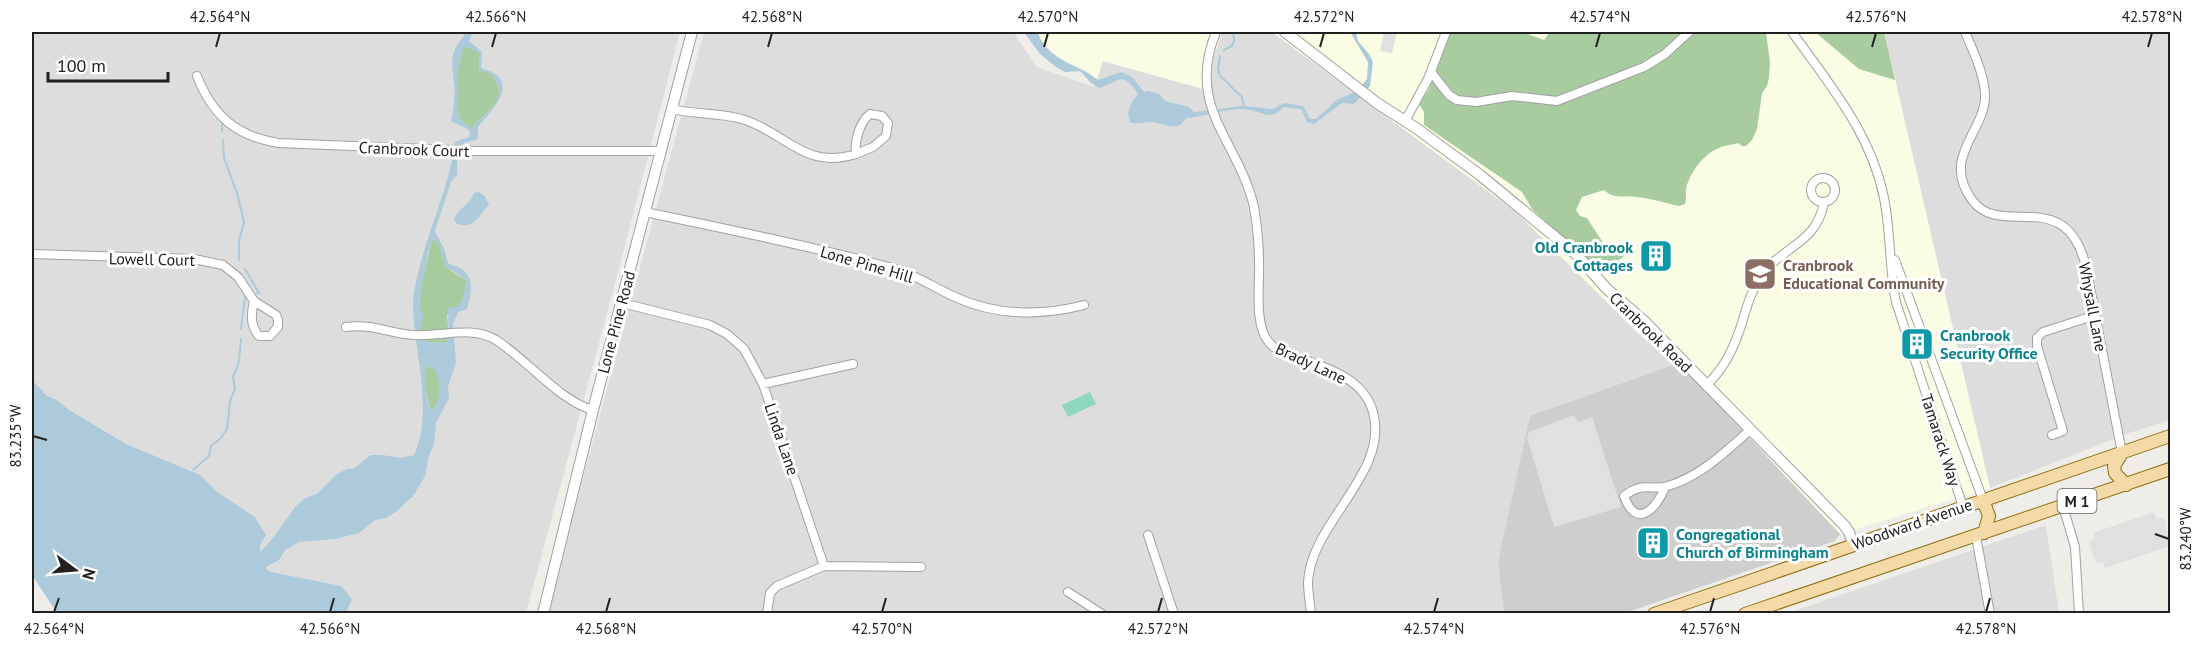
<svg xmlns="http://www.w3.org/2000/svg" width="2202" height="645" viewBox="0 0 2202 645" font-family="'PT Sans',sans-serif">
	<rect width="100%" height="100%" fill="#efede7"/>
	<!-- residential -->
	<path fill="#dedddd" d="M32,32H680L619,269L526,613H270L32,421Z
		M704,32H1013L1037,67L1094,87L1102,61L1210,91L1213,58L1222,32H1272L1516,212L1642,337L1679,363L1498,562L1504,613L546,614Z
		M1884,32H2170V420L2129,433L1990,488Z
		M2046,525L2059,613H1788Z"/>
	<!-- education -->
	<path fill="#fafce3" d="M1038,32H1222L1213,59L1211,91L1103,61L1097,80L1084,69L1066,63L1056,56L1040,38Z
		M1272,32H1884L1990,488L1840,534L1679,363L1642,337L1516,212Z"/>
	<!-- religious -->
	<path fill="#cecece" d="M1679,363L1840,534L1835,541L1625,613H1504L1498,562L1530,416Z"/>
	<!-- forest -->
	<path fill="#a8cba0" d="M1450,32H1523L1544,40L1550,32H1766L1770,62L1769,78L1767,86L1762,93L1757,129L1752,140L1746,146H1742L1738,143C1732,145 1724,145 1719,148C1704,153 1688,175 1686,190C1685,196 1687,199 1685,204L1679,206C1665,203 1650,198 1636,197C1623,195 1615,200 1604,190L1582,197L1576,210L1580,216L1587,218L1603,243L1606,246L1612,245L1622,247L1624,256L1618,261L1596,268L1532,209L1522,192L1424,125V112L1419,104L1429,89Z
		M1815,32H1884L1895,80L1859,69Z
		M468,47L480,53L479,70L492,74C494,79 498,83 499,88C503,106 479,116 472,129L460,119L458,113V70L463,48Z
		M432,239L439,243C444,265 446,270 467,280L463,299L458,307H454L447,315L449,337L445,343L427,342L420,331L421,322L419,306L422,282Z
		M429,366L435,369C441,382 443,399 433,410L430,409L425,387V370Z"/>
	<!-- pitch -->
	<path fill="#8dd7c1" d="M1090,392L1096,404L1068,417L1062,405Z"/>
	<!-- parking -->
	<path fill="#e0e0e0" d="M1384,32H1397L1392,53L1380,51Z
		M1574,415L1578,422L1592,417L1621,507L1554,527L1527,438L1529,432Z
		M2154,512L2157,519L2164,517L2170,546L2105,568L2103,562L2096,564L2089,542L2095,539L2093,533Z"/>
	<!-- water -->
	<path fill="#accad9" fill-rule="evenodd" d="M467,32H473L469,41L482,52L481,68C523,79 494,108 478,127V139C474,141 467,141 463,144C454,150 458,167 457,175L451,182L435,231L444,249L448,263C452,266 458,266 462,269C476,279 470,295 467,309L458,312L453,324L456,363L448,386L449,398L436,423L434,444L429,455L425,476L414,495L397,511L386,518L375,520L359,533L335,539L299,542L285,550L279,560L266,567L268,571L276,573L341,586L352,599L346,613H57L32,575V380L47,396L57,400L69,410L126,444L200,475L217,492L255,517L266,535L260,545V552L270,542L296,506L305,498L317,494L337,474L347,469H353L371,455H382L402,458L414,455C434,414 414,350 413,306C413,292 417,278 420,265C431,223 450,184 455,142L469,137L470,134L469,130L451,121C453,109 456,96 454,83C451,58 450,52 467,32ZM468,47L480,53L479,70L492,74C494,79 498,83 499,88C503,105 480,116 472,129L460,119L458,113V70L463,48ZM433,239L439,243L445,266L467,280L463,299L458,307H451L448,309L449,337L445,343L427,342L420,330L424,317L419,308V301L428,252ZM428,366L434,368C441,381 443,398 433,410L429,408L425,387V370Z
		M1024,32H1038C1045,60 1079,64 1098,80L1121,72L1132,77L1144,92L1148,91L1159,94L1165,101L1189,107L1194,112L1243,106L1273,109L1284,103L1303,106L1310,119H1316L1338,99L1356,92L1367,79L1368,62L1350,32H1356L1358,41L1369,54L1373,62L1370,86L1354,104L1342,103L1314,124L1307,122L1301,109L1283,107C1271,123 1258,109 1243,109C1223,109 1205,117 1186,118C1177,135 1163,121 1150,122C1142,122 1138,125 1130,122L1128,113L1131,104L1138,94C1122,69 1119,82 1099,88L1091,83L1080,71L1065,72L1056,67L1040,54Z
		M479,192L485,196L489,205C477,217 476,229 457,224L454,219C458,208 470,205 474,193Z"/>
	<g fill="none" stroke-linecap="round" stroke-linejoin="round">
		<!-- stream -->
		<path stroke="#accad9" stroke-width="2" d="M1224,50L1232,46L1234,40L1233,32
			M1220,56L1218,69L1220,76C1228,82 1233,90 1242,97L1244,107
			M222,131V124
			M223,140L224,158L237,193L244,222L239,241V260
			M245,269L259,293H257
			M241,329L245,297
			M193,470L209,456L211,446L221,438L227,429L230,401L235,389L233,377L239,362L241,339"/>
		<defs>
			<path id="minor" d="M1216,32C1185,108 1239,141 1254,207C1257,225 1259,243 1259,261C1260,283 1254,324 1268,341C1275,351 1288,355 1299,358C1328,368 1364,379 1373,412C1390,473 1311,522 1308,582C1308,592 1310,603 1311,614
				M1792,32C1829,84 1871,133 1884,198C1891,232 1889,268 1896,302L1963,507
				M1965,32C1973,51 1985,75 1985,97C1984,133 1941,157 1972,200C2001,240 2066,183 2086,267L2122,453
				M1431,72L1449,95L1457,100L1476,102L1512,96L1557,101L1644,67L1665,54L1689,32
				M197,76C213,116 236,136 278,143L476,151H661
				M672,109C696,115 721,112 745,120C787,134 805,170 856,154C854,141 860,122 870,114L882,116L888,123L886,136L873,147L856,154
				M1405,121L1428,79L1446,32
				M1811 190a12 12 0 1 1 24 0a12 12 0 1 1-24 0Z
				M645,212C727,229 809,246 889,267C913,273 933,287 955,297C996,316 1042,316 1084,305
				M32,254L194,259L223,265L238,277L254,301L276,315L278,320V327L270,336H259C250,326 251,314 254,301
				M1895,260L1983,500
				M622,303L710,325L727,334L744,349L763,384L824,566
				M346,327C371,323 391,334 414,335C441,337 472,325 496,340C526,359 561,402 593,410
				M763,384L853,364
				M1706,386C1725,367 1734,348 1742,323C1747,306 1751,291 1761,276C1782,246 1817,244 1824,202
				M2052,435L2063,431L2037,346V338L2043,332L2096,315
				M1665,487C1657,509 1636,530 1624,496C1643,481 1650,491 1668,486C1701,476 1725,452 1750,430
				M2063,506L2075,547L2079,614
				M1148,535L1174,614
				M1976,536L1990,614
				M1068,592L1102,614
				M767,614L770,593L777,586L824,566L921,567"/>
			<path id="tertiary" d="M1285,32L1377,103L1416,128L1480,175L1576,254L1606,288L1643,320L1844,525L1849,532L1853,544
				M543,614L593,410L692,32"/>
			<path id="primary" d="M2122,453L2114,466L2115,473L2126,485
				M1983,500L1989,516L1984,533
				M1654,614L2170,436
				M1745,614L2170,469"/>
		</defs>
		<!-- minor casing -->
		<use href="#minor" stroke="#a1a1a1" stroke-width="10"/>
		<!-- tertiary casing -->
		<use href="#tertiary" stroke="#a1a1a1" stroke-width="12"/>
		<!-- primary casing -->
		<use href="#primary" stroke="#8d6f0e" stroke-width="14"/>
		<!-- minor -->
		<use href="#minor" stroke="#fff" stroke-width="8"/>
		<!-- tertiary -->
		<use href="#tertiary" stroke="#fff" stroke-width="10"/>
		<!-- primary -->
		<use href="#primary" stroke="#f3daa8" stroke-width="12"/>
	</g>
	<!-- ticks -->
	<path fill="none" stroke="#202020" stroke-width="2" d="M216,47L220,33M492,47L496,33M768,47L772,33M1044,47L1048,33M1320,47L1324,33M1596,47L1600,33M1872,47L1876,33M2148,47L2152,33M33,436L47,440M2155,534L2169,539M54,612L59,598M330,612L334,598M606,612L610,598M882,612L886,598M1158,612L1162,598M1434,612L1438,598M1710,612L1714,598M1986,612L1990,598"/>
	<!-- icons -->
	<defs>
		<symbol id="building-square" viewBox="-11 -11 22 22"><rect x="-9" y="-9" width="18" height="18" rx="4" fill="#0f9aa8" stroke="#fff"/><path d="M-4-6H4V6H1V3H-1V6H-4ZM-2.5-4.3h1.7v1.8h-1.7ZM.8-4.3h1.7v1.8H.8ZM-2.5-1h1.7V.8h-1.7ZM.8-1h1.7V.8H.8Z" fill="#fff"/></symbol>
		<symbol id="school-square" viewBox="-11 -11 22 22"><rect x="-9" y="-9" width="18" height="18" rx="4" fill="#8d6e63" stroke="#fff"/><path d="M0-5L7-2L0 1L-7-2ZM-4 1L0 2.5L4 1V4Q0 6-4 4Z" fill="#fff"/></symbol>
	</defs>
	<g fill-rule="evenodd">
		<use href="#building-square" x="1637" y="237" width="38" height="38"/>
		<use href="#school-square" x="1741" y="255" width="38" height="38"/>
		<use href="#building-square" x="1898" y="325" width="38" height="38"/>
		<use href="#building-square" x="1634" y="524" width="38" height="38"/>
	</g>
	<g text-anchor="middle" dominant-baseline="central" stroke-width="6" stroke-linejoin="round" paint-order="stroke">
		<!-- shield labels -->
		<rect fill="#fff" stroke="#636363" stroke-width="1.5" x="2057.5" y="489" width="39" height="24" rx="4.5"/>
		<g font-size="15" font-weight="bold" fill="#202020">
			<text x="2077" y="501">M 1</text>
		</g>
		<!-- street labels -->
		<g font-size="16" fill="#202020" stroke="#fff">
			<text transform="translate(414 149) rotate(2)">Cranbrook Court</text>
			<text transform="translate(152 259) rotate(1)">Lowell Court</text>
			<text transform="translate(867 264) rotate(16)">Lone Pine Hill</text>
			<text transform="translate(2093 307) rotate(79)">Whysall Lane</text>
			<text transform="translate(616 322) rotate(-75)">Lone Pine Road</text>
			<text transform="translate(1651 332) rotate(44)">Cranbrook Road</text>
			<text transform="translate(1311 363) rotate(25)">Brady Lane</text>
			<text transform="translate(782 439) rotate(71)">Linda Lane</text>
			<text transform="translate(1941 440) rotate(72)">Tamarack Way</text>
			<text transform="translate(1912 524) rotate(-19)">Woodward Avenue</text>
		</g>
		<!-- culture labels -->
		<g font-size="16" font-weight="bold" fill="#0d838f" stroke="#fff" text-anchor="start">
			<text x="1633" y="247" text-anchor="end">Old Cranbrook<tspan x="1633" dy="18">Cottages</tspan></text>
			<text x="1940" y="335">Cranbrook<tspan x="1940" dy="18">Security Office</tspan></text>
			<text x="1676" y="534">Congregational<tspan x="1676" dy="18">Church of Birmingham</tspan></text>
		</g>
		<!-- education labels -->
		<g font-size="16" font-weight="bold" fill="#785e54" stroke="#fff" text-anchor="start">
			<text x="1783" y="265">Cranbrook<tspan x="1783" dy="18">Educational Community</tspan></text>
		</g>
	</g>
	<!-- border -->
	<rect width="2202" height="645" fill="none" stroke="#ffffff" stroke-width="66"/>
	<!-- north arrow -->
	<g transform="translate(75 570) rotate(106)" stroke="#ffffff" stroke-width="4.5" paint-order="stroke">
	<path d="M0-4.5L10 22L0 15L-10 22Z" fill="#202020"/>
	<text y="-9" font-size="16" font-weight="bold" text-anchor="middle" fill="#202020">N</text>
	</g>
	<!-- scale -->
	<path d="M48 72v9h120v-9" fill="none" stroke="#202020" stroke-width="3"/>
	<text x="57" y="72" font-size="18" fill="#202020" stroke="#ffffff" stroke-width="4.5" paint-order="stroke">100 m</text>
	<rect x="33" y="33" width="2136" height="579" fill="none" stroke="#202020" stroke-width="2"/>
	<g font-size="15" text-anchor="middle" fill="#202020">
		<text x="220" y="22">42.564°N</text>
		<text x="496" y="22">42.566°N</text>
		<text x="772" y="22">42.568°N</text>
		<text x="1048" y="22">42.570°N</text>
		<text x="1324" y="22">42.572°N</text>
		<text x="1600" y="22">42.574°N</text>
		<text x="1876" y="22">42.576°N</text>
		<text x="2152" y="22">42.578°N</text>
		<text transform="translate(16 436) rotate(-90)" y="5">83.235°W</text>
		<text transform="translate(2186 539) rotate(-90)" y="5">83.240°W</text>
		<text x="54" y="634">42.564°N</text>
		<text x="330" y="634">42.566°N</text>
		<text x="606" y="634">42.568°N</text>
		<text x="882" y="634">42.570°N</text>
		<text x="1158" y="634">42.572°N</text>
		<text x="1434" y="634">42.574°N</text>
		<text x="1710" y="634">42.576°N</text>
		<text x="1986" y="634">42.578°N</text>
	</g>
</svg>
